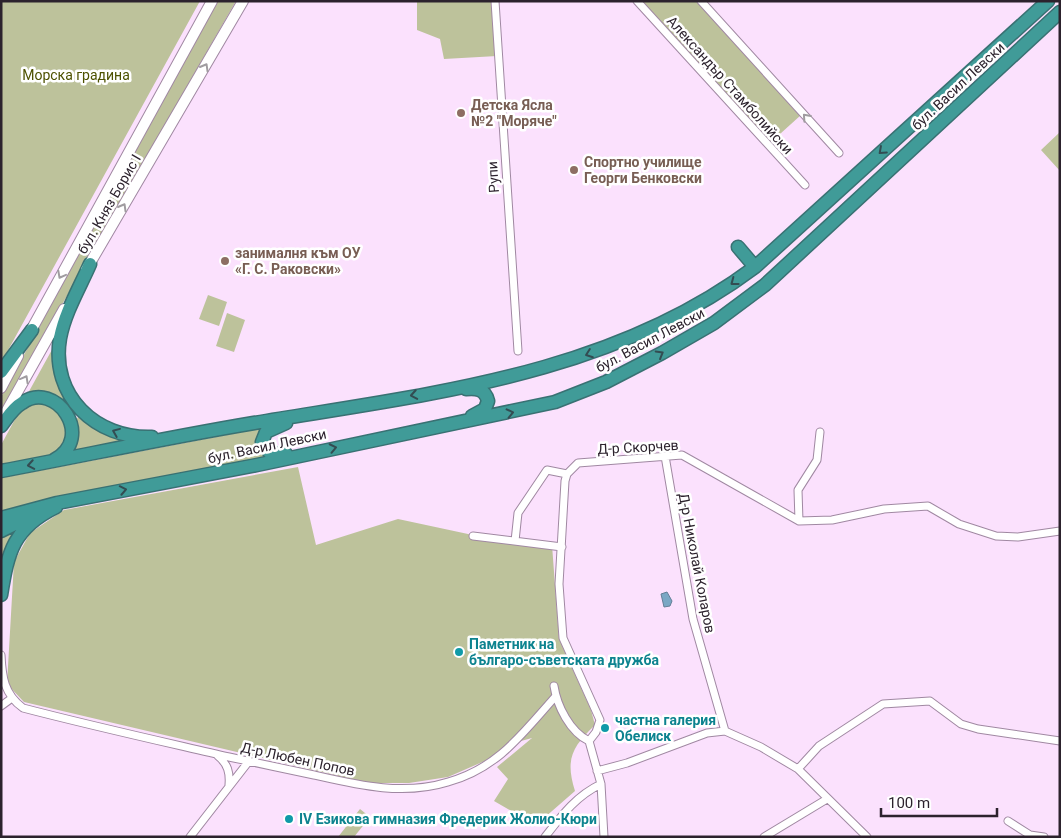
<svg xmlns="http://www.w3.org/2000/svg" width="1061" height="838" viewBox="0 0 1061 838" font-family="Roboto,sans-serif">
	<rect width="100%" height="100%" fill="#fbe1fd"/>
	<!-- green -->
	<path fill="#bdc29b" d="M1,1H200L1,363Z
		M217,1H236L1,411V397L20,362Z
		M417,1H495L497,56L444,59L440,39L417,30Z
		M641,1H697L801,115L770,143Z
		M1060,132V171L1041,150Z
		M208,295L227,302L219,326L199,319Z
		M227,313L245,320L234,352L216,346Z
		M54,346L74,408L69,412L27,395Z
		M42,402L61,412L70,432L59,454L1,468V445L19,412L25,406Z
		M78,417H82L132,442L71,454L76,433V420Z
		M263,428L258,445L262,452L270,458L1,513V478Z
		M298,467L316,545L398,519L482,537L552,545L559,639L591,710L595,725C572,747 565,759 575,791L536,825L494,801L508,779L497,767L532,738L510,744L487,760L448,777L409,783H369L24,702L7,684L14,562L30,533L64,510Z
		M20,526L1,568V533Z
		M360,809L370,817L354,837H338Z"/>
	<!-- water -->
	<path fill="#7aa7c4" stroke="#637f97" d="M667,592L672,601L670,606L664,607L661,594Z"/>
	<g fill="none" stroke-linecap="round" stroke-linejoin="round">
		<defs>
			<path id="street" d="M495,1L518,351
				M637,1L805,185
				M701,1L839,153
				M665,456L693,619L725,731
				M799,521L798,490L817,460L820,432
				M473,536L562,547
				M515,541L518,513L547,470L567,474
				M1,655C2,677 4,694 23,708C92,726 160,741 229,757C257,763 286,769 314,775C358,785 403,796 448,782C498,768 522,734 555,697
				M554,686C557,706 570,732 589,741
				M1,706L12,698
				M589,741L596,732L600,720L563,638L559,584L565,481L567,474L578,463L682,455L799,521L832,520L884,509L928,506L959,524L996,536L1018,537L1060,531
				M589,741L601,784L604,837
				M218,756C228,764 230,773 229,785
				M798,769L819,746L883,704L930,701L961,724L978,729L1060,741
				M597,771L627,763L707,733L725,731L761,747L798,769L867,837
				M1008,821L1030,835L1044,837
				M190,837L249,761
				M545,837C562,815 576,796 601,784
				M764,837L827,799"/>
			<path id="secondary" d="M86,270L243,1
				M28,336L212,1
				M1,388L18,356
				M5,414L64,309"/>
			<path id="highway" d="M738,247L755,267
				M90,264C80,287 65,312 60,338C50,396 96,439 152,437
				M1,372L32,330
				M466,389C477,388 485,389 488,401L485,409L472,416
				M1,426C7,418 13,408 22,403C56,379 96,438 54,460
				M286,454L270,453L262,442L266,432L286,423
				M1,471C86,455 170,437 254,423C427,394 610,376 755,267L1048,1
				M1,518L57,503L257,465L555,402L606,382L662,353L714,323L765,285L1060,12
				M1,531L35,514
				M1,595C8,552 13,528 56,507"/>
		</defs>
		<!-- street casing -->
		<use href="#street" stroke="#a088a2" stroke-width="9"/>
		<!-- secondary casing -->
		<use href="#secondary" stroke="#a088a2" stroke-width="12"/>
		<!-- highway casing -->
		<use href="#highway" stroke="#397173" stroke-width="15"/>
		<!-- street -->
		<use href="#street" stroke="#fff" stroke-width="7"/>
		<!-- secondary -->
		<use href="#secondary" stroke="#fff" stroke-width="10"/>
		<!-- highway -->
		<use href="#highway" stroke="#409b98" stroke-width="12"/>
	</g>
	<!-- one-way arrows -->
	<defs><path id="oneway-chevron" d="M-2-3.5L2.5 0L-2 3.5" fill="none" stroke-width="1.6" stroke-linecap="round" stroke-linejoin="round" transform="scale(1.25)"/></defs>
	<g stroke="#a09ca0">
		<use href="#oneway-chevron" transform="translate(205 67) rotate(-60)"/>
		<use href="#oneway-chevron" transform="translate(806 117) rotate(-132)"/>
		<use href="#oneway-chevron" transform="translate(123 207) rotate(-60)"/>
		<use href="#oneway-chevron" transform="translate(61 275) rotate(118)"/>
		<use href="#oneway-chevron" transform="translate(25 379) rotate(-61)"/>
	</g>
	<g stroke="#334c52">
		<use href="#oneway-chevron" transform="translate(882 151) rotate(138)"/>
		<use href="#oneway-chevron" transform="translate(734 282) rotate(143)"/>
		<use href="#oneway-chevron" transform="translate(589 354) rotate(160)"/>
		<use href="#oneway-chevron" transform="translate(660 354) rotate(-30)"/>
		<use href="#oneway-chevron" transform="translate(414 395) rotate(170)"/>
		<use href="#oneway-chevron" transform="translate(510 413) rotate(-13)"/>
		<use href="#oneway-chevron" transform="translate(116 432) rotate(-158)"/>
		<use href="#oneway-chevron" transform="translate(333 448) rotate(-12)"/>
		<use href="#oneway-chevron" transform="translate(31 465) rotate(170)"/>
		<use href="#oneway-chevron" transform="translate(123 490) rotate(-11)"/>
	</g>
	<!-- markers -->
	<g fill="#8d6e63" stroke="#fff" stroke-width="2">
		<circle cx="461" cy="113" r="5"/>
		<circle cx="574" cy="170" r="5"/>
		<circle cx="225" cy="261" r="5"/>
	</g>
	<g fill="#0f9aa8" stroke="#fff" stroke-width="2">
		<circle cx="459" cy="652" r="5"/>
		<circle cx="605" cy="728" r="5"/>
		<circle cx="289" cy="819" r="5"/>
	</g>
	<g text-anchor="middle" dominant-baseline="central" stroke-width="5" stroke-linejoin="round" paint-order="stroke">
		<!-- park labels -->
		<g font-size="14" fill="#4d5100" stroke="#fff">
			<text x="76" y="75">Морска градина</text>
		</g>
		<!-- street labels -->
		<g font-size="14" fill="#2c222d" stroke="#fff">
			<text transform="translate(730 85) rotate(48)">Александър Стамболийски</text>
			<text transform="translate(958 86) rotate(-43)">бул. Васил Левски</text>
			<text transform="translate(493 177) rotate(-94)">Рупи</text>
			<text transform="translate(109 204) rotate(-60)">бул. Княз Борис I</text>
			<text transform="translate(650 340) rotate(-28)">бул. Васил Левски</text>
			<text transform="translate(267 446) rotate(-12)">бул. Васил Левски</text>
			<text transform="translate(638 447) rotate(-3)">Д-р Скорчев</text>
			<text transform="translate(697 563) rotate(79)">Д-р Николай Коларов</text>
			<text transform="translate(298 759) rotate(12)">Д-р Любен Попов</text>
		</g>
		<!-- education labels -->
		<g font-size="14" font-weight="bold" fill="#785e54" stroke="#fff" text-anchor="start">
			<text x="471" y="105">Детска Ясла<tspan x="471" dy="16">№2 "Моряче"</tspan></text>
			<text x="584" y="162">Спортно училище<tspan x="584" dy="16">Георги Бенковски</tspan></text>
			<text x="235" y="253">занималня към ОУ<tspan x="235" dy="16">«Г. С. Раковски»</tspan></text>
		</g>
		<!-- culture labels -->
		<g font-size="14" font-weight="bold" fill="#0d838f" stroke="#fff" text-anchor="start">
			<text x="469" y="644">Паметник на<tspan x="469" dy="16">българо-съветската дружба</tspan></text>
			<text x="615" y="720">частна галерия<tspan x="615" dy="16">Обелиск</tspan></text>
			<text x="299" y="819">IV Езикова гимназия Фредерик Жолио-Кюри</text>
		</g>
	</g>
	<!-- border -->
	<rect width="1061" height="838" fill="none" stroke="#2c222d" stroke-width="5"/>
	<!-- scale -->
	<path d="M881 808v8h116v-8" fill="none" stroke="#2c222d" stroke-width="2.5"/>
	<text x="888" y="808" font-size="15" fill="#2c222d" stroke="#ffffff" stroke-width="4" paint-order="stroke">100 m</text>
</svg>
